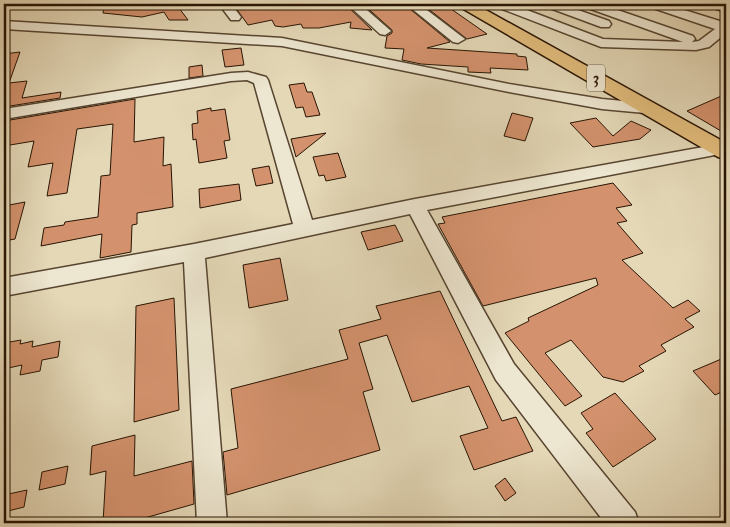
<svg xmlns="http://www.w3.org/2000/svg" width="730" height="527" viewBox="0 0 730 527" font-family="'IM FELL Double Pica',serif">
	<rect width="100%" height="100%" fill="#e4d8b7"/>
	<filter id="stains"><feTurbulence type="fractalNoise" baseFrequency=".004" numOctaves="4"/><feColorMatrix values="0 0 0 0 .2 0 0 0 0 .09 0 0 0 0 .02 0 0 0 .5 -.17"/></filter>
	<radialGradient id="worn" r=".72"><stop offset=".6" stop-color="#630" stop-opacity="0"/><stop offset="1" stop-color="#630" stop-opacity=".3"/></radialGradient>
	<!-- building -->
	<path fill="#d3926d" stroke="#281403" d="M104,4H176L188,20H169L164,12L142,17L103,13Z
		M233,4H345L372,30L350,28L351,22L319,28H303L301,24L283,27L275,26L272,20L248,25Z
		M363,4H404L450,42L427,48L517,54V56L526,57L528,70L490,68L491,73L468,72V67L421,64L402,60L404,49L385,48L387,36L392,33V30Z
		M422,4H444L487,34L467,39Z
		M241,48L244,65L225,67L222,50Z
		M20,52L9,83L27,81L22,98L61,92L60,98L4,107V54Z
		M202,65L203,76L189,78V67Z
		M304,83L307,92H312L320,115L306,117L303,107L296,108L289,85Z
		M726,94V134L687,111L703,104Z
		M135,99L134,142L164,137L163,166L171,164L173,207L137,213V224L132,225L131,252L100,258L102,234L41,246L44,228L64,225L65,222L98,217L101,176L110,175L113,124L77,129L67,193L47,196L53,163L28,167L34,141L4,146V121Z
		M211,108V111L225,109L230,140L224,141L227,158L199,163L196,139L193,140L192,124L198,123L197,111Z
		M512,113L533,118L525,141L504,136Z
		M596,118L613,136L631,121L651,130L640,139L593,147L570,123Z
		M326,133L296,157L291,139Z
		M338,153L346,177L326,181L324,175L319,176L313,157Z
		M269,166L273,183L256,186L252,169Z
		M613,183L632,205L616,208L627,221L617,223L643,253L622,260L673,308L688,300L700,311L685,319L694,327L661,345L666,351L639,366L644,371L623,382L603,377L571,340L545,353L582,396L565,406L505,333L529,321L528,318L598,285L596,278L483,306L438,224L445,223L442,217Z
		M239,184L241,200L200,208L199,189Z
		M25,202L15,239L4,241V206Z
		M395,225L403,241L368,250L361,232Z
		M280,258L288,300L249,308L243,265Z
		M440,291L502,421L516,417L533,451L474,470L460,436L488,428L469,386L412,402L387,335L359,343L373,389L363,392L380,450L227,495L223,452L238,448L231,389L348,359L339,330L381,319L376,306Z
		M174,298L179,410L134,422L136,306Z
		M21,340L20,344L33,341L32,347L60,341L58,357L42,360L40,371L20,375L22,365L4,369V343Z
		M726,357V390L715,395L693,371Z
		M615,393L656,439L613,467L586,433L593,429L581,413Z
		M135,435L134,476L192,461L194,504L127,523H103L106,471L90,475L92,446Z
		M68,466L65,484L39,490L42,472Z
		M505,478L516,493L505,501L495,486Z
		M27,490L24,507L4,512V495Z"/>
	<g fill="none" stroke-linecap="round" stroke-linejoin="round">
		<defs>
			<path id="minor" d="M219,4H231L241,17L239,20H231Z
				M347,4H360L391,31L385,35L380,34Z
				M406,4H419L465,39L458,43L453,42Z
				M495,4H511L603,39L683,42L585,7L583,4H600L693,36L695,39L692,42L699,41L715,29L650,7L648,4H665L726,23V33L709,47L696,50L601,47L497,7Z
				M545,4H561L609,21L611,24L609,27H601L547,7Z
				M708,4H726V12L710,7Z
				M4,21L282,38L509,84L602,99L645,103L651,105L653,108L651,111L645,113L602,109L509,92L282,46L4,29Z
				M248,72L266,77L268,80L312,220L415,199L720,144L726,145V153L720,154L427,210L514,364L635,512L639,523H605L496,380L410,214L205,258L227,523H197L184,262L4,296V278L194,244L293,224L254,83L247,80L231,81L4,119V109L231,73Z"/>
			<path id="major" d="M458,4H475L726,143V159L718,157L460,7Z"/>
		</defs>
		<!-- minor casing -->
		<use href="#minor" stroke="#574530" stroke-width="3"/>
		<!-- major casing -->
		<use href="#major" stroke="#281403" stroke-width="3"/>
		<!-- minor -->
		<use href="#minor" fill="#ede6d0" fill-rule="evenodd"/>
		<!-- major -->
		<use href="#major" fill="#e2bc7c" fill-rule="evenodd"/>
	</g>
	<g text-anchor="middle" dominant-baseline="central" stroke-width="4.5" stroke-linejoin="round" paint-order="stroke">
		<!-- shield labels -->
		<rect fill="#ede6d0" stroke="#635340" stroke-width="1" x="587" y="64.5" width="18" height="27" rx="4"/>
		<g font-size="16" font-weight="bold" fill="#281403">
			<text x="596" y="78">3</text>
		</g>
	</g>
	<!-- margin -->
	<rect width="730" height="527" fill="none" stroke="#e4d8b7" stroke-width="20"/>
	<rect x="5" y="5" width="720" height="517" fill="none" stroke="#281403" stroke-width="2.5"/>
	<rect x="10" y="10" width="710" height="507" fill="none" stroke="#281403"/>
	<rect width="100%" height="100%" filter="url(#stains)"/>
	<rect width="100%" height="100%" fill="url(#worn)"/>
</svg>
